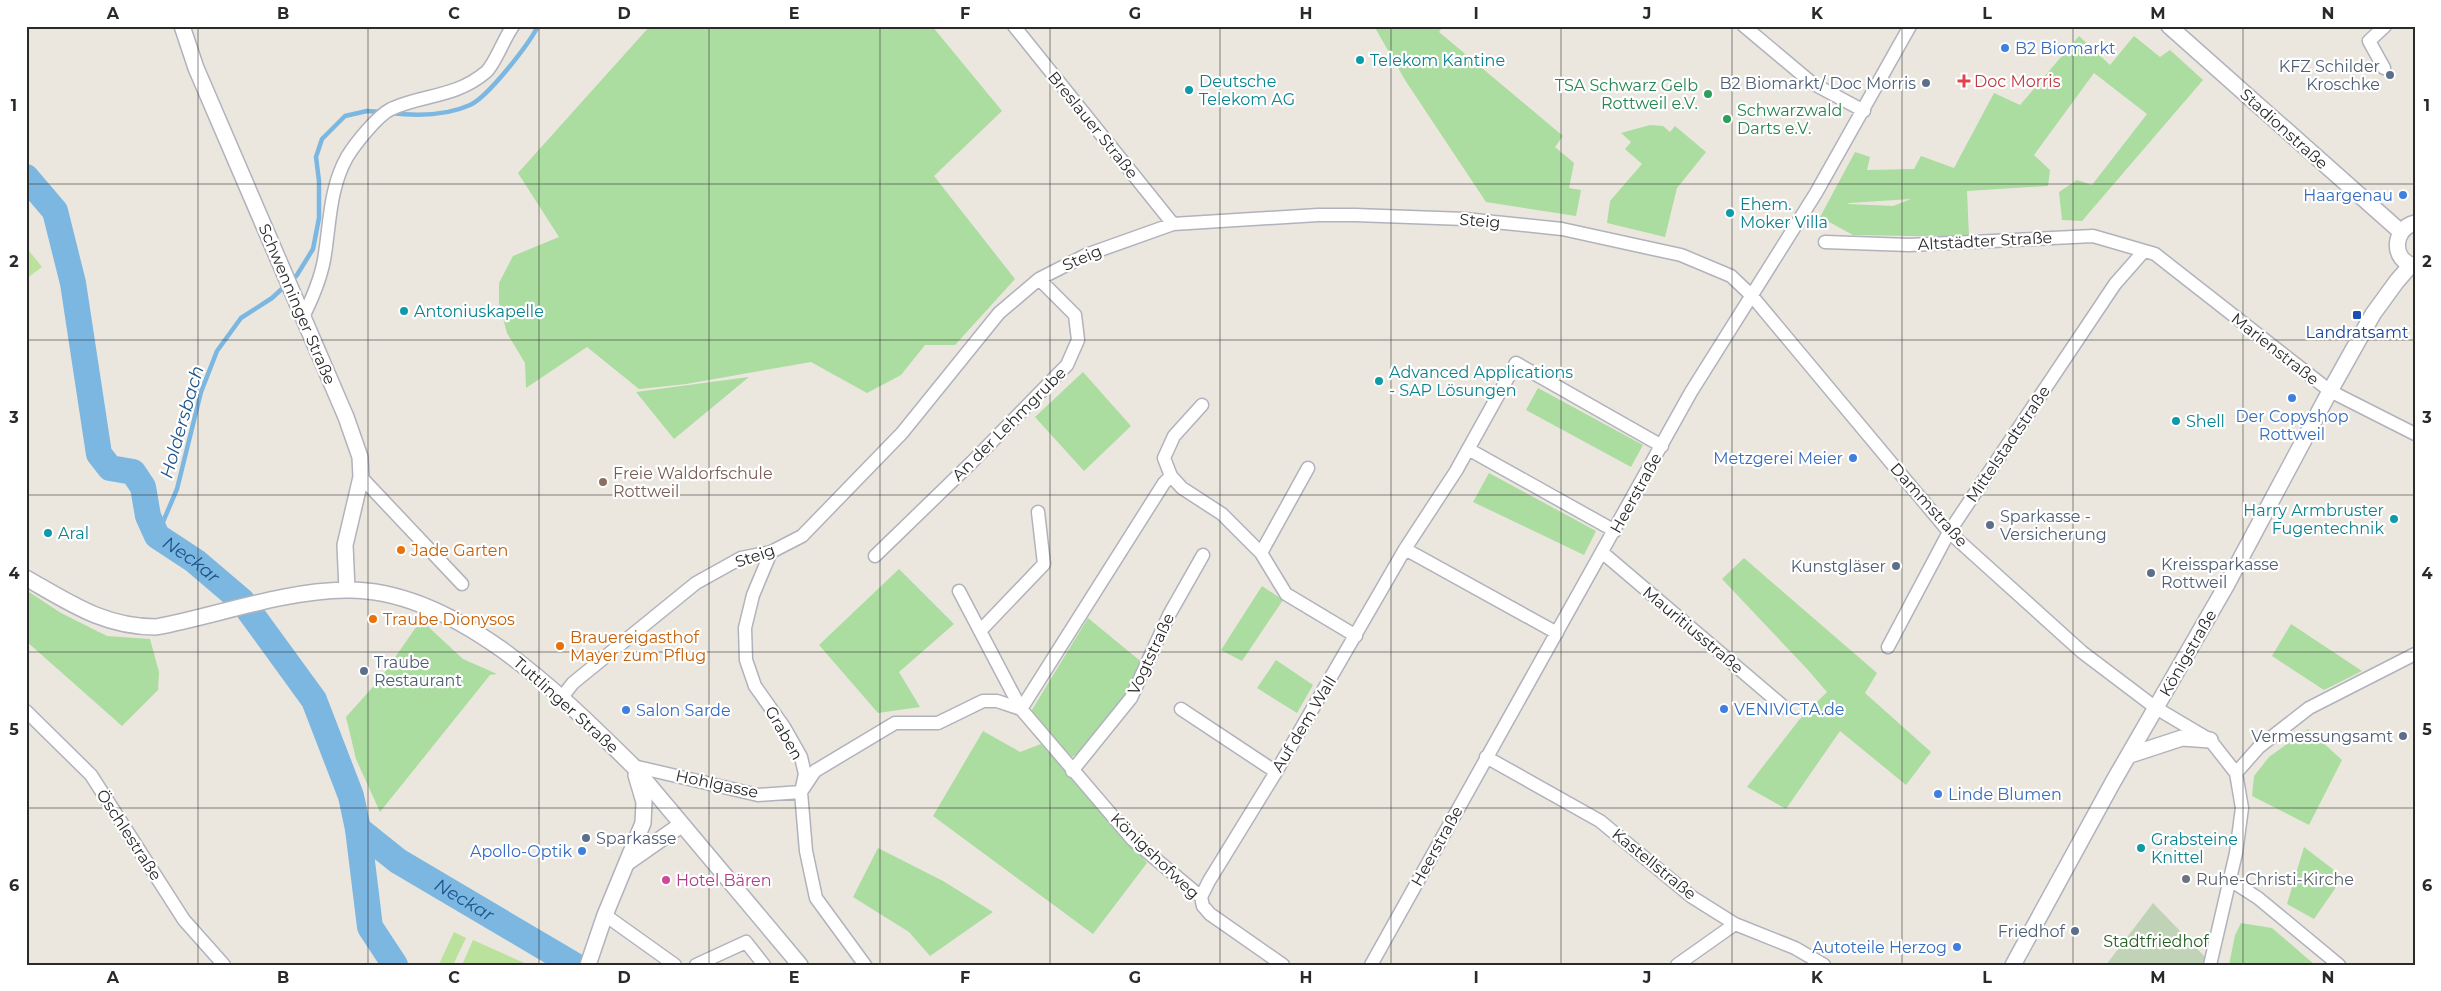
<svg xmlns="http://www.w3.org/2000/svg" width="2441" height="991" viewBox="0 0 2441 991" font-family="Montserrat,sans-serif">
	<rect width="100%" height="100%" fill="#ebe7de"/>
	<!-- green -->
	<path fill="#abdca0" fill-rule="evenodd" d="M650,26H932L1002,111L934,176L1015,279L955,345H925L901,375L867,393L811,362L686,384L639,389L587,347L526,388L525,363L507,333L499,303V283L513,256L559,237L518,173Z
		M1374,26H1443L1439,32L1563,136L1555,147L1574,163L1569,188L1581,190L1576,216L1486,202L1405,80Z
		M2079,36L2110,65L2134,36L2160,57L2170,50L2203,80L2082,221L2062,220L2059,192L2077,180L2092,185L2147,114L2094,73L2034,155L2050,170L2048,186L1967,191L1969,237L1853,235L1820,217L1855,152L1870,157L1867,170L1914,169L1921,156L1954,168L1994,93L2020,105ZM1911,199L1893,206L1848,204L1849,203Z
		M1650,125L1663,126L1670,132L1675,126L1706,152L1677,188L1665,237L1607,223L1610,201L1642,164L1625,149L1631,142L1621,133Z
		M1083,372L1131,426L1084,471L1035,417Z
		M749,377L674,439L636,392Z
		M1538,388L1643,445L1631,467L1526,410Z
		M1489,473L1596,531L1584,555L1473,502Z
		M1744,558L1877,673L1865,693L1931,752L1906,785L1840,731L1786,809L1747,787L1799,720L1827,692L1808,670L1722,579Z
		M899,569L954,624L899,672L920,707L878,713L819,645Z
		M1262,586L1283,600L1242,661L1221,650Z
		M26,590L61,613L107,636L150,639L159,672L158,690L122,726L26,641Z
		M1088,618L1144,664L1127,694L1082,751L1072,757L1030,713Z
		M421,620L463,659L497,674L490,675L380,812L356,759L346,717L380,679Z
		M2291,624L2362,671L2324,690L2272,656Z
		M1276,660L1313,685L1297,713L1257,688Z
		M2308,729L2342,760L2309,825L2252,796L2254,776L2269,757Z
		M983,731L1020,752L1041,744L1147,863L1093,934L933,816Z
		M2304,847L2343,877L2314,919L2287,904Z
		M878,848L943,881L993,912L930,956L909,932L853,897Z
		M2241,923L2272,928L2315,965H2229L2235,935Z"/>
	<!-- cemetery -->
	<path fill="#c0d3b7" d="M2153,903L2205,957L2204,965H2106Z"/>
	<!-- pitch -->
	<path fill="#bae29d" d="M26,247L42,267L26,279Z
		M454,932L466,938L453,965L439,964Z
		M473,940L529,965H462Z"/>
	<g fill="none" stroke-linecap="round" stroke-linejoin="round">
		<!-- stream -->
		<path stroke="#7cb7e2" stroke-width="4.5" d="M390,113C416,116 446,116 470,105C488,97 529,44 538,26
			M157,536L177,489L201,392L217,351L241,318L272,298L297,275L313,249L319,218V181L316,157L322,139L345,116L367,111L382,112"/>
		<!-- river -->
		<g stroke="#7cb7e2" stroke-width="26">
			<path id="s1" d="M26,177L55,211L73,283L99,454L110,468L133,472L143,487L148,516L157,536L195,561L242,601L314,700L351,796L358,829L370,927L395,965"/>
			<path id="s2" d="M358,829L398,861L574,965"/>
		</g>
		<defs>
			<path id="minor" d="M1014,26L1173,224
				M1744,26L1812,83L1864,111
				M2384,68L2369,41L2385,26
				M1825,242L1909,245L2093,236L2155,254L2330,391L2415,434
				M303,317C312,299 320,281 324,260C330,225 329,189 347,157C355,144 377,116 391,109C424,94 455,98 486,72C495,64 504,38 513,26
				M1202,405L1174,436L1164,458L1171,476L1182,488L1222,514L1261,553L1286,594L1356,636
				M1468,449L1615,531
				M361,477L462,584
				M1405,549L1557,633
				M771,552L753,595L745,628L746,660L755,686L784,727L801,757L805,774L801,792L806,851L816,898L865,965
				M1261,553L1308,468
				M1603,553L1784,707
				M875,556L972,462L1067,365L1078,340L1075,315L1039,279
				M959,591L980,631L1044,564L1038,512
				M980,631L1021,709
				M1888,647L1949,532L2115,284L2144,251
				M562,697L573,683L696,583L741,558L771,552L802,536L902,433L999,313L1039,279L1086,255L1173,224L1318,215H1355L1465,219L1562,229L1681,255L1731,276L1752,296L1949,532L2082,652L2156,708L2210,740L2236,773L2242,808L2236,853L2210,965
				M1021,709L1164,483L1171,476
				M1181,709L1276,772
				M26,711L91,775L184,920L224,965
				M1486,757L1600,821L1692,897L1735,924L1795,948L1824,965
				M633,766L758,795L801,792
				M1072,771L1131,698L1169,615L1203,555
				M2236,773L2259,747L2309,708L2415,654
				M801,792L815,771L895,723H938L983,701H997L1021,709L1133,840L1201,897L1203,906L1210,914L1283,965
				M2230,880L2258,898L2339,965
				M1201,897L1209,881L1276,772L1405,549L1456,471L1516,363L1662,446
				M605,915L675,965
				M696,965L746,942L764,965
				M1371,965L1691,392L1816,193L1910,26
				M1677,965L1735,924"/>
			<path id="tertiary" d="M182,26L196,68L346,417L360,457L361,477L345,545L347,590
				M2169,26L2401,232
				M2415,223C2392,229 2391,261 2415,266
				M26,578C70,603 104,627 156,627C219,615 282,591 346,590C455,588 562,696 633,766L800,965
				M2130,755L2182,738L2210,740
				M628,862L681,825
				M588,965L605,915L643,823L644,802L636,775
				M2013,965L2113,782L2226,586L2330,391L2373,314L2397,281L2411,265"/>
		</defs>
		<!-- minor casing -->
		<use href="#minor" stroke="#b1b2bc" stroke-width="15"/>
		<!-- tertiary casing -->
		<use href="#tertiary" stroke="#b1b2bc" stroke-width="18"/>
		<!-- minor -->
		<use href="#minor" stroke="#fff" stroke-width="12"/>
		<!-- tertiary -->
		<use href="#tertiary" stroke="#fff" stroke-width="15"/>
	</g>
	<!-- grid -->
	<path fill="none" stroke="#2a2a2a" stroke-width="1" stroke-opacity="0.55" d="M198,26V965M368,26V965M539,26V965M709,26V965M880,26V965M1050,26V965M1220,26V965M1391,26V965M1561,26V965M1732,26V965M1902,26V965M2073,26V965M2243,26V965M26,184H2415M26,340H2415M26,495H2415M26,652H2415M26,808H2415"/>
	<!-- markers -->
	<g fill="#3f7fe0" stroke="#fff" stroke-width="2">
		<circle cx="2005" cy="48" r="5"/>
		<circle cx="2403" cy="195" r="5"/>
		<circle cx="2292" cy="398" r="5"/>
		<circle cx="1853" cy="458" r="5"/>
		<circle cx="1724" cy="709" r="5"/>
		<circle cx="626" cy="710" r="5"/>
		<circle cx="1938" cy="794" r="5"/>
		<circle cx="582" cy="851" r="5"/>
		<circle cx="1957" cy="947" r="5"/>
	</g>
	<g fill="#0f9aa8" stroke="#fff" stroke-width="2">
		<circle cx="1360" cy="60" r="5"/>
		<circle cx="1189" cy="90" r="5"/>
		<circle cx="1730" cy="213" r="5"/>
		<circle cx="404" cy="311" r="5"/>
		<circle cx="1379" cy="381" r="5"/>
		<circle cx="2176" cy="421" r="5"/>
		<circle cx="2394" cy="519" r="5"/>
		<circle cx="48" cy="533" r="5"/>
		<circle cx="2141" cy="848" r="5"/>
	</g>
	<g fill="#5c6f8a" stroke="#fff" stroke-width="2">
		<circle cx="2390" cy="75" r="5"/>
		<circle cx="1926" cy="83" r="5"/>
		<circle cx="1990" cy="525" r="5"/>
		<circle cx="1896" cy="566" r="5"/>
		<circle cx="2151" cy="573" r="5"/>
		<circle cx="364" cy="671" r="5"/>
		<circle cx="2403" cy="736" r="5"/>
		<circle cx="586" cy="838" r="5"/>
		<circle cx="2075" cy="931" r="5"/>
	</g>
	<path fill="#e0444e" stroke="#fff" stroke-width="2" d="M1961.5 73.5h5v5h5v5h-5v5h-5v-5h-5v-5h5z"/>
	<g fill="#2e9e5b" stroke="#fff" stroke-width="2">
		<circle cx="1708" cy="94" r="5"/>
		<circle cx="1727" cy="119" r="5"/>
	</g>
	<rect fill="#1a4fb4" stroke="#fff" stroke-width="2" x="2352" y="310" width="10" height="10" rx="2.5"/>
	<circle fill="#8d6e63" stroke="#fff" stroke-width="2" cx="603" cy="482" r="5"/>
	<g fill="#e8710a" stroke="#fff" stroke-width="2">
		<circle cx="401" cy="550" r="5"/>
		<circle cx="373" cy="619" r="5"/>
		<circle cx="560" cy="646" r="5"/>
	</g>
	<circle fill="#6b7280" stroke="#fff" stroke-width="2" cx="2186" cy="879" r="5"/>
	<circle fill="#d1479c" stroke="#fff" stroke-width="2" cx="666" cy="880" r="5"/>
	<g text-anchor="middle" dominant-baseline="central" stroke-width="4.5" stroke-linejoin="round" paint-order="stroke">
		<!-- shop labels -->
		<g font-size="16" fill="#366cbe" stroke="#fff" text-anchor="start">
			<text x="2015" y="48">B2 Biomarkt</text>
			<text x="2393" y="195" text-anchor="end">Haargenau</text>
			<text x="2292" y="416" text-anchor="middle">Der Copyshop<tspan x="2292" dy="18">Rottweil</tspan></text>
			<text x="1843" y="458" text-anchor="end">Metzgerei Meier</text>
			<text x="1734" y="709">VENIVICTA.de</text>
			<text x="636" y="710">Salon Sarde</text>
			<text x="1948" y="794">Linde Blumen</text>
			<text x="572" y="851" text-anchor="end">Apollo-Optik</text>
			<text x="1947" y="947" text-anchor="end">Autoteile Herzog</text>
		</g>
		<!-- culture labels -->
		<g font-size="16" fill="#0d838f" stroke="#fff" text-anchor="start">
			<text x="1370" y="60">Telekom Kantine</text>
			<text x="1199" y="81">Deutsche<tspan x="1199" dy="18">Telekom AG</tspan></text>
			<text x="1740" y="204">Ehem.<tspan x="1740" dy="18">Moker Villa</tspan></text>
			<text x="414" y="311">Antoniuskapelle</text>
			<text x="1389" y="372">Advanced Applications<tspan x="1389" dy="18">- SAP Lösungen</tspan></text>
			<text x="2186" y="421">Shell</text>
			<text x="2384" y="510" text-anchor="end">Harry Armbruster<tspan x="2384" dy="18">Fugentechnik</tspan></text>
			<text x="58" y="533">Aral</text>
			<text x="2151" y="839">Grabsteine<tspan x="2151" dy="18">Knittel</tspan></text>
		</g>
		<!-- service labels -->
		<g font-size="16" fill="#4e5e75" stroke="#fff" text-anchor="end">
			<text x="2380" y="66">KFZ Schilder<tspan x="2380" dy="18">Kroschke</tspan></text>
			<text x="1916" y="83">B2 Biomarkt/ Doc Morris</text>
			<text x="2000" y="516" text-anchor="start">Sparkasse -<tspan x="2000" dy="18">Versicherung</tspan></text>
			<text x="2161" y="564" text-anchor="start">Kreissparkasse<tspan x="2161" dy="18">Rottweil</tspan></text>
			<text x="1886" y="566">Kunstgläser</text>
			<text x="374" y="662" text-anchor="start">Traube<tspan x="374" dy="18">Restaurant</tspan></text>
			<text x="2393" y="736">Vermessungsamt</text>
			<text x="596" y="838" text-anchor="start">Sparkasse</text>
			<text x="2065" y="931">Friedhof</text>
		</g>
		<!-- health labels -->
		<g font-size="16" fill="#be3a42" stroke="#fff" text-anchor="start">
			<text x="1974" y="81">Doc Morris</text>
		</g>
		<!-- leisure labels -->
		<g font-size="16" fill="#27864d" stroke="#fff" text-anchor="end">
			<text x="1698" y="85">TSA Schwarz Gelb<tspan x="1698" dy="18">Rottweil e.V.</tspan></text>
			<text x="1737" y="110" text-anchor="start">Schwarzwald<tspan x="1737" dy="18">Darts e.V.</tspan></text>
		</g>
		<!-- street labels -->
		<g font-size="16" fill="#2a2a2a" stroke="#fff">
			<text transform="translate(1093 125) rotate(51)">Breslauer Straße</text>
			<text transform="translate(2284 129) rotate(42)">Stadionstraße</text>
			<text transform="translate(1480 221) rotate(5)">Steig</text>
			<text transform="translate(1985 241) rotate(-3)">Altstädter Straße</text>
			<text transform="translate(1082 258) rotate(-24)">Steig</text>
			<text transform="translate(297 304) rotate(67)">Schwenninger Straße</text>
			<text transform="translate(2275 349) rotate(38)">Marienstraße</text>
			<text transform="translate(1009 424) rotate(-45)">An der Lehmgrube</text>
			<text transform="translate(2008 444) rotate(-56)">Mittelstadtstraße</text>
			<text transform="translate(1636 493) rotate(-61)">Heerstraße</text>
			<text transform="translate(1929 505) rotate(48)">Dammstraße</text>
			<text transform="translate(755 556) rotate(-19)">Steig</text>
			<text transform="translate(1693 630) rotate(40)">Mauritiusstraße</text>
			<text transform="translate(2188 653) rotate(-60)">Königstraße</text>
			<text transform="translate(1151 654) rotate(-65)">Vogtstraße</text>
			<text transform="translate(566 705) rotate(42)">Tuttlinger Straße</text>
			<text transform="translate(1304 724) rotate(-59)">Auf dem Wall</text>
			<text transform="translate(784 733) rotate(60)">Graben</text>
			<text transform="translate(717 784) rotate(12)">Hohlgasse</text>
			<text transform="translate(129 835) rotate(57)">Öschlestraße</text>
			<text transform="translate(1437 846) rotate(-61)">Heerstraße</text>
			<text transform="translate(1155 856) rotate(44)">Königshofweg</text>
			<text transform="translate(1654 864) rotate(39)">Kastellstraße</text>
		</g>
		<!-- transit labels -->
		<g font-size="16" fill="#164399" stroke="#fff">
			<text x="2357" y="332">Landratsamt</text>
		</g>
		<!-- education labels -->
		<g font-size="16" fill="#785e54" stroke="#fff" text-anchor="start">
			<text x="613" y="473">Freie Waldorfschule<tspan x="613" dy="18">Rottweil</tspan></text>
		</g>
		<!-- food labels -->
		<g font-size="16" fill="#c56008" stroke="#fff" text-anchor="start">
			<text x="411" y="550">Jade Garten</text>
			<text x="383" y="619">Traube Dionysos</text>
			<text x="570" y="637">Brauereigasthof<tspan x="570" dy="18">Mayer zum Pflug</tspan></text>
		</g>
		<!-- worship labels -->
		<g font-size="16" fill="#5b616d" stroke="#fff" text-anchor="start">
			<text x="2196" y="879">Ruhe-Christi-Kirche</text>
		</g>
		<!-- hotel labels -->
		<g font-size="16" fill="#b23c85" stroke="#fff" text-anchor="start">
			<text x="676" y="880">Hotel Bären</text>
		</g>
		<!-- park labels -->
		<g font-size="16" fill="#256022" stroke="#fff">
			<text x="2156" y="941">Stadtfriedhof</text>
		</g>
		<!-- water labels -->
		<g font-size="18" font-style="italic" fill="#1b548d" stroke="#fff">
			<text transform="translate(182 422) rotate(-74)">Holdersbach</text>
			<text stroke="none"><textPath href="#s1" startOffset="444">Neckar</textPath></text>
			<text stroke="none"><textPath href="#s2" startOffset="128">Neckar</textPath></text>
		</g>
	</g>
	<!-- border -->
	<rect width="2441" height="991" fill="none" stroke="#ffffff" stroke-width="55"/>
	<rect x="28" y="28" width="2386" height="936" fill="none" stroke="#2a2a2a" stroke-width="2"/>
	<g font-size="16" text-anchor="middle" font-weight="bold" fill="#2a2a2a">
		<text x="113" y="19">A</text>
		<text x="283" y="19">B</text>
		<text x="454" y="19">C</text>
		<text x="624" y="19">D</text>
		<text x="794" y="19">E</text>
		<text x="965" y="19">F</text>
		<text x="1135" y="19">G</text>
		<text x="1306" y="19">H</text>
		<text x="1476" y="19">I</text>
		<text x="1647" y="19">J</text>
		<text x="1817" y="19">K</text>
		<text x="1987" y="19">L</text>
		<text x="2158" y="19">M</text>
		<text x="2328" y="19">N</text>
		<text x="14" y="111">1</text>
		<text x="2427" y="111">1</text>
		<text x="14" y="267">2</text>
		<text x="2427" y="267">2</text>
		<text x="14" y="423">3</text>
		<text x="2427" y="423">3</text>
		<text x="14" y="579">4</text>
		<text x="2427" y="579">4</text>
		<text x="14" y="735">5</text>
		<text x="2427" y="735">5</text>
		<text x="14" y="891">6</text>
		<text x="2427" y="891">6</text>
		<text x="113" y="983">A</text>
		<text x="283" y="983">B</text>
		<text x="454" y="983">C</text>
		<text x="624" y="983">D</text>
		<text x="794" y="983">E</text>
		<text x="965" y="983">F</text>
		<text x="1135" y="983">G</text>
		<text x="1306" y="983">H</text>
		<text x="1476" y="983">I</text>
		<text x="1647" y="983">J</text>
		<text x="1817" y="983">K</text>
		<text x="1987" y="983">L</text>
		<text x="2158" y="983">M</text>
		<text x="2328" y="983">N</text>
	</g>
</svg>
